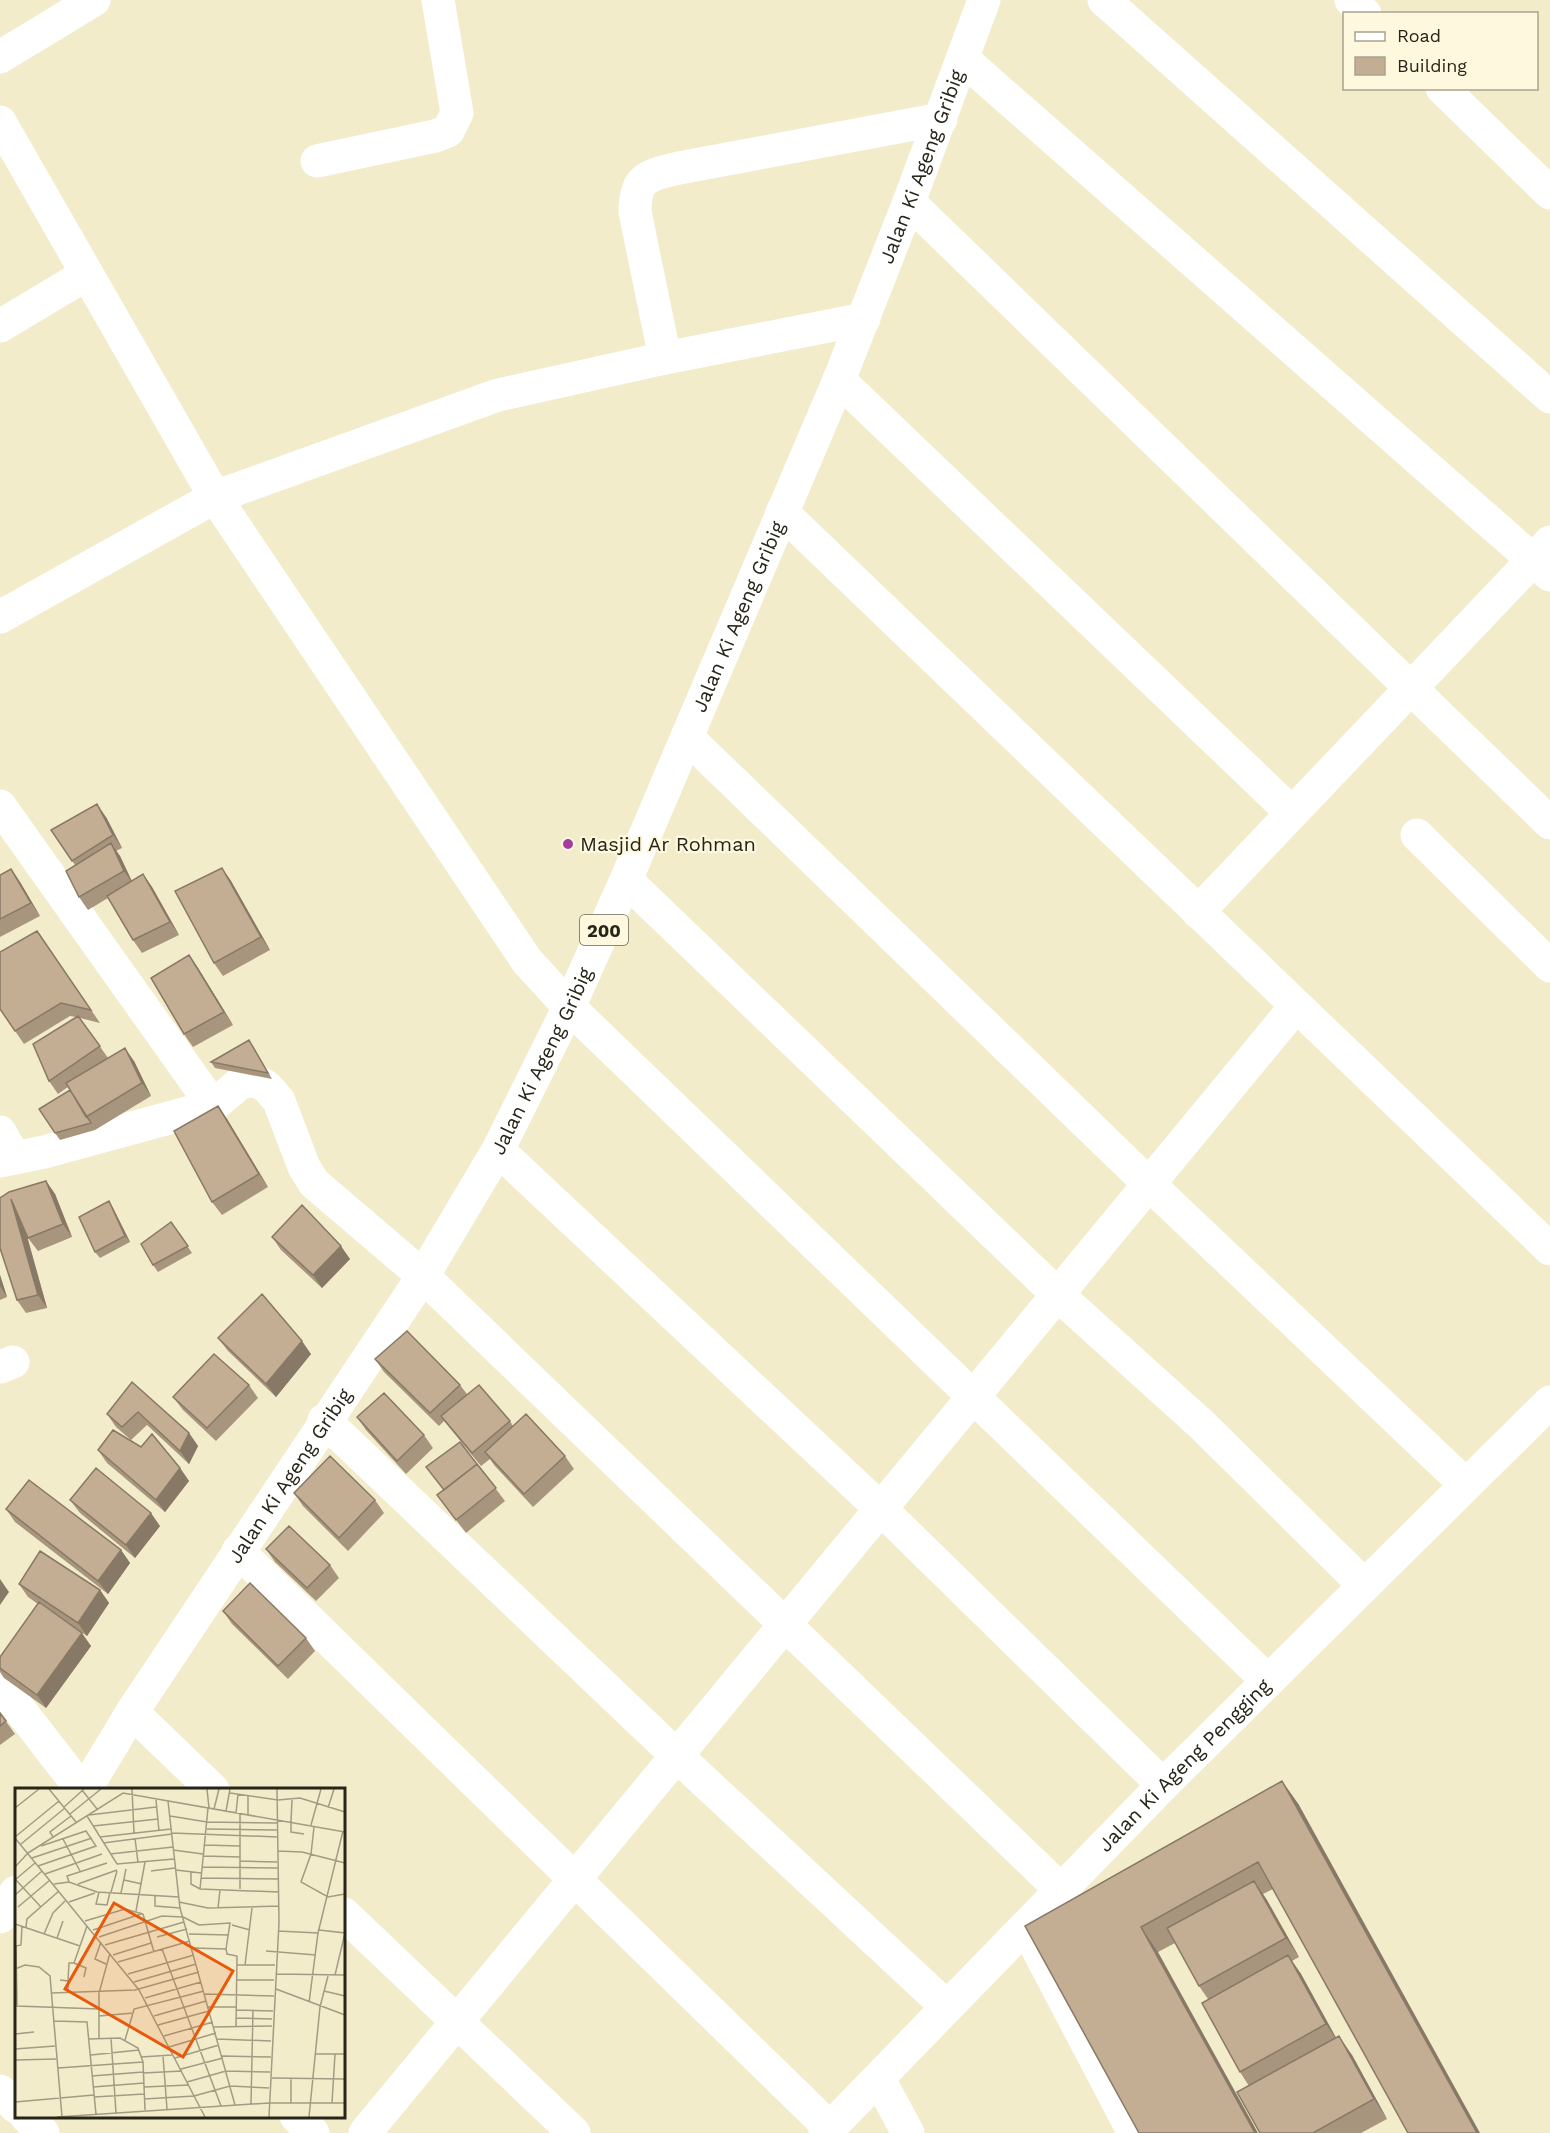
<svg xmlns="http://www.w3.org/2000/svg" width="1550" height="2133" viewBox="0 0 1550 2133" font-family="'Work Sans',sans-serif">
	<rect width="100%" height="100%" fill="#f2eccb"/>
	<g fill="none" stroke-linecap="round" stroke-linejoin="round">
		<!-- minor -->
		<g stroke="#fff" stroke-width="33">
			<path d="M1104,0L1550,397"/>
			<path d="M1351,0L1365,14"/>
			<path d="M0,57L94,0"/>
			<path d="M963,59L1550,575"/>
			<path d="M1442,88L1550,193"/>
			<path d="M0,122L215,497L527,961L569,1007L1268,1681"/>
			<path d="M317,161L435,136L448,131L457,113L438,0"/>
			<path d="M909,202L1550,823"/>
			<path d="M0,326L87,274"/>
			<path d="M665,358L635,212C635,176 648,176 679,168L941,119"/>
			<path d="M839,380L1292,813"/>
			<path d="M782,512L1550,1249"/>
			<path d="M0,617L215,497L498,395L665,358L864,319"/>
			<path d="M687,737L1149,1184L1465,1484"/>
			<path d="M0,806L213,1106"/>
			<path d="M1417,835L1550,966"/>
			<path d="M626,880L1058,1295L1201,1424L1364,1585"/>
			<path d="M1198,912L1550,542"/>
			<path d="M0,1132L14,1157"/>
			<path d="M498,1150L881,1509L1163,1785"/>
			<path d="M0,1161L44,1152L213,1106L240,1083L254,1080L267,1087L279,1101L304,1167L314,1183L423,1276L1061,1890"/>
			<path d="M0,1367L13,1362"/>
			<path d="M324,1420L677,1756L947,2007"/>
			<path d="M238,1551L830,2128"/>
			<path d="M0,1684L82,1790"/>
			<path d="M132,1712L213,1790"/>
			<path d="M344,1914L574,2133"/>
			<path d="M1026,1927L1134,2133"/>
			<path d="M879,2079L908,2133"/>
			<path d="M0,2091L16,2107"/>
			<path d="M26,2116L43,2133"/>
			<path d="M296,2116L313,2133"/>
			<path d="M365,2133L1296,1006"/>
			<path id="s1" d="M825,2133L1163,1785L1550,1402"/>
		</g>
		<!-- major -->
		<g stroke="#fff" stroke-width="33">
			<path id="s2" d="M85,1790L132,1712L423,1276L498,1150L569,1007L626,880L839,380L909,202L984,0"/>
			<path d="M0,1917L16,1892"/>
		</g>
	</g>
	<!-- wall -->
	<path fill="#a8957e" d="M106,817L122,848L116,851L120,856L132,881L143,874L152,887L179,935L142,953L133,940L108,898L88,910L79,897L75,865L51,830Z
		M222,868L231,881L270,950L223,976L214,963Z
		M11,869L20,882L40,916L0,937V875Z
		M37,931L100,1023L80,1018L108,1058L134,1061L151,1096L95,1130L60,1140L55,1133L70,1090L68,1087L58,1094L49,1081L76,1017L70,1016L24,1044L0,1009Z
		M189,955L198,968L233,1025L193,1047L184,1034Z
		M253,1046L272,1079L215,1068L211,1062Z
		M218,1106L227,1119L268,1187L222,1215L212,1202Z
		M46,1181L55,1194L72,1237L38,1251L28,1238L26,1232L47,1308L26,1313L17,1300L0,1248Z
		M109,1201L113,1208L130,1242L100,1258L95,1252Z
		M171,1222L192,1253L158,1272L153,1265Z
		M272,1237L350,1259L322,1288L281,1250Z
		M0,1275L7,1297L0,1300Z
		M218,1338L311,1354L276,1397L228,1351Z
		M375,1359L460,1385L467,1394L510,1421L513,1426L565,1456L574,1469L533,1507L494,1465L490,1459L481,1466L444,1421L439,1426L384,1372Z
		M132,1382L189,1433L198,1446L189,1464L147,1425L131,1440L116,1427L107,1414Z
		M249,1385L258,1398L216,1441L183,1410L173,1397Z
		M357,1417L424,1435L433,1448L406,1474L366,1430Z
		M141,1447L180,1468L189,1481L165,1512L107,1463L98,1450Z
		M477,1464L505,1501L466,1533L437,1495Z
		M294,1493L375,1500L384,1513L348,1551L303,1506Z
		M70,1500L160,1526L135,1558L80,1513Z
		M6,1509L121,1550L130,1563L108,1594L15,1522Z
		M266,1549L330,1565L339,1578L316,1601L275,1562Z
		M19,1584L100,1590L109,1603L87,1636L69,1624L91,1646L46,1708L4,1678L0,1672V1657L38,1604L28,1597Z
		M223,1611L306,1638L315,1651L288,1679L232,1624Z
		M0,1713L15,1734L0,1745Z
		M1282,1781L1299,1805L1273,1889L1263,1894L1299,1957L1292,1961L1301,1974L1336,2038L1352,2055L1387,2119L1361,2133H1260L1249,2086L1240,2072L1208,1999L1199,1986L1175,1943L1158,1952L1025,1926Z"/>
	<!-- shaded-wall -->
	<path fill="#887967" d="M97,804L106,817L122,848L113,835Z
		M111,843L120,856L133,884L124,871Z
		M222,868L231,881L270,950L261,937Z
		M11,869L20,882L40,916L31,903Z
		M143,874L152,887L179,935L170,922Z
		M189,955L198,968L233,1025L224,1012Z
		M125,1048L134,1061L151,1096L142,1083Z
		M218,1106L227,1119L268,1187L259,1174Z
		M46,1181L55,1194L72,1237L63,1224Z
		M11,1199L20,1212L47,1308L38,1295Z
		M109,1201L113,1208L130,1242L125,1236Z
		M341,1246L350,1259L322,1288L313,1275Z
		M0,1275L7,1297L0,1286Z
		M302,1341L311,1354L276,1397L266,1384Z
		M189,1433L198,1446L189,1464L180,1451Z
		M180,1468L189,1481L165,1512L156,1500Z
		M151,1513L160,1526L135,1558L126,1545Z
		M121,1550L130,1563L108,1594L98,1581Z
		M0,1579L9,1592L0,1605Z
		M100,1590L109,1603L87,1636L78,1623Z
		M82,1633L91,1646L46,1708L37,1695Z
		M1282,1781L1299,1805L1480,2133H1477Z
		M1254,1881L1267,1900L1299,1957L1286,1938Z
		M1141,1927L1158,1952L1258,2133H1255Z
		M1288,1955L1301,1974L1339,2043L1326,2024Z
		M1339,2036L1352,2055L1387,2119L1374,2099Z"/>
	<!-- building -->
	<path fill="#c3ad93" stroke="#887967" stroke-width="1.5" d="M97,804L113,835L72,861L51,830Z
		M111,843L124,871L79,897L66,871Z
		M222,868L261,937L214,963L175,891Z
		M11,869L31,903L0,919V875Z
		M143,874L170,922L133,940L107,896Z
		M37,931L91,1010L61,1003L15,1031L0,1009V952Z
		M189,955L224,1012L184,1034L151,978Z
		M78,1016L100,1046L49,1081L33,1044Z
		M249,1040L268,1073L211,1062Z
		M125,1048L142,1083L86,1117L66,1083Z
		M70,1090L91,1123L55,1133L39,1109Z
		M218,1106L259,1174L212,1202L174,1131Z
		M46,1181L63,1224L28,1238L11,1199L38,1295L17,1300L0,1248V1198L9,1192Z
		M109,1201L125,1236L95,1252L79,1217Z
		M302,1205L341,1246L313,1275L272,1237Z
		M171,1222L188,1246L153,1265L141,1244Z
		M262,1294L302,1341L266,1384L218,1338Z
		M407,1331L460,1385L430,1413L375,1359Z
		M214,1354L249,1385L207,1428L173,1397Z
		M132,1382L189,1433L180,1451L138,1412L122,1427L107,1414Z
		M479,1385L510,1421L472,1453L441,1416Z
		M384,1393L424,1435L397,1461L357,1417Z
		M526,1414L565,1456L524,1494L485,1452Z
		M113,1430L141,1447L152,1434L180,1468L156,1500L98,1450Z
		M460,1442L477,1464L444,1490L426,1467Z
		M330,1456L375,1500L339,1538L294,1493Z
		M477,1464L496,1488L456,1520L437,1495Z
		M96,1468L151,1513L126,1545L70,1500Z
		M29,1480L121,1550L98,1581L6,1509Z
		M289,1526L330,1565L307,1588L266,1549Z
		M40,1551L100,1590L78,1623L19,1584Z
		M250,1583L306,1638L278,1666L223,1611Z
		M39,1602L82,1633L37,1695L0,1668V1657Z
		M0,1713L6,1721L0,1726Z
		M1282,1781L1477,2133H1408L1258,1862L1141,1927L1255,2133H1139L1025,1926Z
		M1254,1881L1286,1938L1199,1986L1167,1928Z
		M1288,1955L1326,2024L1240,2072L1202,2003Z
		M1339,2036L1374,2099L1313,2133H1260L1237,2092Z"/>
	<!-- markers -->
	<circle fill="#a53c9f" stroke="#fef9de" stroke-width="2" cx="568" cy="844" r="6"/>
	<g text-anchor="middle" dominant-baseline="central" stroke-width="4.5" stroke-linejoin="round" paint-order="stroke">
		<!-- shield labels -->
		<rect fill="#fef9de" stroke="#686553" stroke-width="1.5" x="580" y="915" width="48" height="30" rx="4.5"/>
		<g font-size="18" font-weight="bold" fill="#272518">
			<text x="604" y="930">200</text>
		</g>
		<!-- street labels -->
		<g font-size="20" fill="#272518" stroke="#fef9de">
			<text stroke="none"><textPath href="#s2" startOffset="1833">Jalan Ki Ageng Gribig</textPath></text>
			<text stroke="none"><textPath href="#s2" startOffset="1347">Jalan Ki Ageng Gribig</textPath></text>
			<text stroke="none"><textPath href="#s2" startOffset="861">Jalan Ki Ageng Gribig</textPath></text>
			<text stroke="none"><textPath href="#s2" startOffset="375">Jalan Ki Ageng Gribig</textPath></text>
			<text stroke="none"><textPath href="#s1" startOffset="514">Jalan Ki Ageng Pengging</textPath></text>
		</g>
		<!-- poi labels -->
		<g font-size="20" fill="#272518" stroke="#fef9de" text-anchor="start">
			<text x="580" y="844">Masjid Ar Rohman</text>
		</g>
	</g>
	<!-- overview -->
	<g transform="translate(15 1788)">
		<rect width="330" height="330" fill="#f2eccb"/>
		<path fill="none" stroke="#a19c83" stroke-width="1.5" d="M34,1L61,34M117,1L119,45M192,1L194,20M67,2L82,21M215,5L263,12L285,10L330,24M233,8V27M141,12L144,43M153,13L165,120L220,317M49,19L69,1M0,20L24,1M313,20L319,1M199,21L204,1M211,23L215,1M221,25L223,6M55,26L86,1M225,26V101M74,27L141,19M72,28L102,76L159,71M155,28L192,34L263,35M276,34L277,12M276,35V44L289,46M296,37L306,1M78,38L143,31M299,39L296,66L286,94L313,109L330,106M192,41L263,42M157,45L263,49M0,49L44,13M38,49L35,44L56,28M85,49L156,41M0,50L124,202L190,329M120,50L123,75M48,51L65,83M88,55L157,46M6,56L50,20M189,57L225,58M158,62L188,66M263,63L287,64L330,75M13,65L108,5L330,44M95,66L158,59M188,68L225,69M17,70L77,50M225,73L262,74M23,78L81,58L71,43L26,58M0,79L13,65M187,79L263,80M161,82L186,85M136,83L160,80M176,84V96L185,101L264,104M30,86L87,66M186,90L264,91M0,91L26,119M1,91L20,75M109,92L127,96M54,94L52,88L92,75M39,96L54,94L82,104L164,109M63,96L102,82M185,101L193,20M84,104L81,116L92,117L95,104M96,104L102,83M106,105L111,81M0,107L27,83M140,108V118L165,120M54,114L80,105M164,114L193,120L264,118M3,119L35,92M203,120L205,102M121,123L130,74M128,126L139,164M168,129L184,137L215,135L211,161M70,133L110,121L128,126M0,136L65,158M217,137L235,142M7,138L6,157L1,158L2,218L84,221M11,139L12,131L44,103M78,142L126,126M304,142L330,145L320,187M263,143L303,145M29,146L38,125L50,113M174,146L214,147M84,149L147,128L168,129M142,149L172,141M42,150L48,133M86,154L80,171L91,176M90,157L169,134M178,160L211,161L212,166L222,168L221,238M147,161L206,318M251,163L301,167M98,167L136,155M103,174L175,153M222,177H260M230,177L237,120M0,181L10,177L24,179L35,188L47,329M113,186L179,167M261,186L330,187M69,189L71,180L59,175L72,138M45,192L53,193V205M222,192H259M53,193L54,175H59M119,194L181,176M261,201L330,227M309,203L330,208M36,205L120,202L184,184M190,206L259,208M130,210L186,194M294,215L303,145L328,43M193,219H221M221,222L258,223M84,228L118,225L119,221L189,203M139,228L191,213M221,230L257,231M39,233L72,234L81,326M143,237L194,223M199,239L257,238M0,246L19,244M149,248L198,234M84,250V205L95,165M96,250L101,325M74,251L105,250L123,260L128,274L130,322M202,251L256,253M110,252L118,225M154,259L201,245M0,261L40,258M300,266H330M76,267L124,262M148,268L152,321M207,268L256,269M126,269L157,267M160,270L204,257M0,272L41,271M43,280L128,274M166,281L208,270M128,285L167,283M77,288L128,284M257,290L330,291M172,294L211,283L255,284M78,299L129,295M129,299L174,297M79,309L129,306M129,311L179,308L215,298L254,300M0,314L79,307M276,315V290M317,315L320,266M236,316L238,222M42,329L254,315H330M254,329L264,134L262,1M294,329L305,219L313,188"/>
		<path fill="#e8590c" fill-opacity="0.15" stroke="#e8590c" stroke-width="3" d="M99,115L218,183L168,269L50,201Z"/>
		<rect width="330" height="330" fill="none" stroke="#272518" stroke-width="3"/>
	</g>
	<!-- legend -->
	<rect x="1343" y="12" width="195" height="78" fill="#fef9de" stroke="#a8a48f" stroke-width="1.5"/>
	<rect x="1355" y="32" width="30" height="9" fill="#ffffff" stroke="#a8a48f" stroke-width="1.5"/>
	<text x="1397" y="42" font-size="18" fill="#272518">Road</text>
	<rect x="1355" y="57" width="30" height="18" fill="#c3ad93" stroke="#a8a48f" stroke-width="1.5"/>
	<text x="1397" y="72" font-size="18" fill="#272518">Building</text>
</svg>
